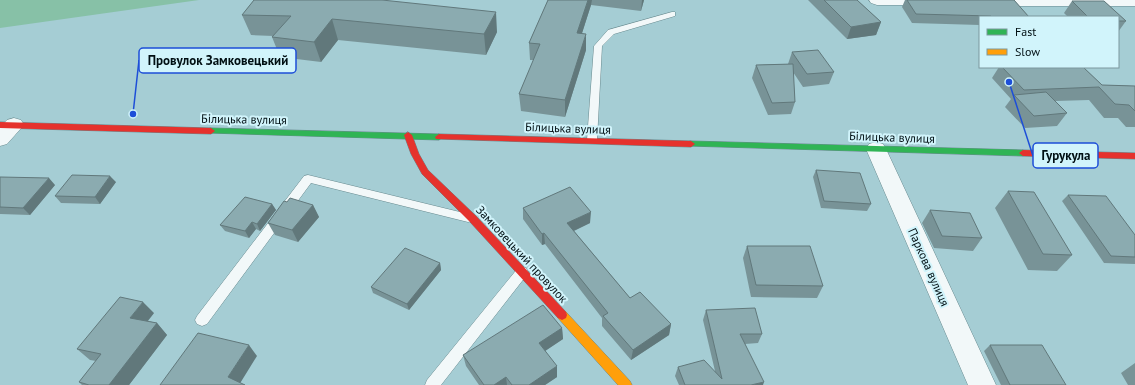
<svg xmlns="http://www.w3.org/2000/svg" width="1135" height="385" viewBox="0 0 1135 385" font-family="'PT Sans',sans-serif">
	<rect width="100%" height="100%" fill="#a5cdd4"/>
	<!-- green -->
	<path fill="#87c1a7" d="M0,0H199L0,28Z"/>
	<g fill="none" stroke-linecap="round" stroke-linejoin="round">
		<defs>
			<path id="lane" d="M672,12H675V16L614,34L602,46L597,140L592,143L588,142L587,140L594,46L608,30Z
				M308,175L468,214L472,215L474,218L472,221L468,222L311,183L207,324L202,326L197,324L195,320L197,316L304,176Z
				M522,267L526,268L528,272L526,276L441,385H425L427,380L518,268Z"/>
			<path id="street" d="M869,0H942L940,3L934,5H877L871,3Z
				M977,0H1135V6H984L978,4Z
				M14,118L21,120L24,125L7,144L0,146V127L7,120Z
				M876,142L883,144L886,149L996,385H968L866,149L869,144Z"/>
			<path id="fast" d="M211,128L439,134L443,137L439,140L208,133L207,131L208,129Z
				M691,141L1023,150L1027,153L1023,156L688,146L687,144L688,142Z"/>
			<path id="slow" d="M562,310L566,312L630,381L632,385H618L558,318L557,315L558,312Z"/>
			<path id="jam" d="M0,122L211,128L215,131L211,134L0,128Z
				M408,132L412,135L419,154L428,170L476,216L566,312L567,315L566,318L562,320L558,318L470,222L422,174L411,154L404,135Z
				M439,134L691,141L695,144L691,147L436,139L435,137Z
				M1023,150L1135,153V159L1023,156L1019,153Z"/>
		</defs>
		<!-- lane casing -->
		<use href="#lane" stroke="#688a8f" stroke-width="1"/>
		<!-- street casing -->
		<use href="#street" stroke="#688a8f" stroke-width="1"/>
		<!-- fast casing -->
		<use href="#fast" stroke="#688a8f" stroke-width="1"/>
		<!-- slow casing -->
		<use href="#slow" stroke="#688a8f" stroke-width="1"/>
		<!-- jam casing -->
		<use href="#jam" stroke="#688a8f" stroke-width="1"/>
		<!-- lane -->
		<use href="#lane" fill="#f2f8f9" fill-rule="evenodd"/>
		<!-- street -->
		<use href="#street" fill="#f2f8f9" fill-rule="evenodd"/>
		<!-- fast -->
		<use href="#fast" fill="#30b455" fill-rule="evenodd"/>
		<!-- slow -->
		<use href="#slow" fill="#ff9f0a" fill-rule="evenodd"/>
		<!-- jam -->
		<use href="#jam" fill="#e5322d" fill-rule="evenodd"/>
	</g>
	<!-- wall -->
	<path fill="#789397" d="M254,0L497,32L486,55L338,40L321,62L280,57L272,37L274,36L251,35L242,15Z
		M548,0H644L641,11L591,5L582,33L586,50L565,117L521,111L519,94L534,60H530L529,43Z
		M808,0H857L881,22L876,35L847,39Z
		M905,0H1014L1029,17H980V25L912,23L902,7Z
		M1072,1H1104L1126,21L1118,32V17H1068L1064,13Z
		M792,52L834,72L829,84L803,87L793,72L795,102L791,114L768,115L752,78L756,65L788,64Z
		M999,67H1083L1102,85L1135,86V127H1126L1118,118H1104L1089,100L1055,101L1067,113L1057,126L1025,128L1005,107L1011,99L992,78Z
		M816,170L871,204L867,211L821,208L813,177Z
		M0,177L55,185L30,215L0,214Z
		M116,182L100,204L61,203L55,196Z
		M1008,191L1072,255L1057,271L1028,270L995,208Z
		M1068,195L1135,235V264L1104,263L1062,201Z
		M287,202L313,205L319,217L298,242L275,235L268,223Z
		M272,204L276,210L260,231L256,229L249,238L225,231L220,225Z
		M523,208L590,223L574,231L630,298L671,324L669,335L631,360L602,326V318L545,244L542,245L523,219Z
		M930,210L982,238L973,251L934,248L922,223Z
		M747,246L823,286L817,298L751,297L743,258Z
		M440,263L441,270L409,310L373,293L371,287Z
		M706,310L762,334L758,343L745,344L763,385H679L675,376L678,367L715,371L703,320Z
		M154,313L148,321L157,323L167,335L129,385H82L79,382L96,361L90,360L77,349Z
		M562,328L563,339L545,351L557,377L545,385H479L466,366L463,355Z
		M990,345L1066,385H1001L984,351Z
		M1135,363V385H1128L1121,373Z"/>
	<!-- shaded-wall -->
	<path fill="#61787b" d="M588,0H592L591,5L577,49V33Z
		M642,0H644L641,11Z
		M496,12L497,32L486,55L484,34Z
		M332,19L338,40L321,62L314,42Z
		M881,22L876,35L847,39L851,27Z
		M586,34V50L565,117V100Z
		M110,176L116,182L100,204L95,197Z
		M49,178L55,185L30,215L23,208Z
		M272,204L276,210L260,231L257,224Z
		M313,205L319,217L298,242L292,230Z
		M591,212L590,223L567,234V223Z
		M252,222L256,229L249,238L245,231Z
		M544,233L545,244L542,245V234Z
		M440,263L441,270L409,310L407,304Z
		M143,302L154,313L141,329L130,318Z
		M157,323L167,335L129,385H109Z
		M671,324L669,335L631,360L633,350Z
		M562,328L563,339L539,355V343Z
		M249,345L257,356L239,385L228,377Z
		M557,366V377L545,385H529Z
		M506,377L507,385H494Z
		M764,382L763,385H751Z"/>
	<!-- building -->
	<path fill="#8babb0" stroke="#61787b" d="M254,0H382L496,12L484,34L332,19L314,42L272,37L291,16L242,15Z
		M548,0H588L577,33L586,34L565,100L519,94L540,44L529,43Z
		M824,0H857L881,22L851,27Z
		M907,0H1014L1029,17H992L991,16L916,14Z
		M1072,1H1104L1126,21H1118V17H1088Z
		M818,50L834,72L807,74L792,52Z
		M793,64L795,102L772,103L756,65Z
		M1002,67H1083L1102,85L1135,86V111L1129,105L1115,104L1099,87L1024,90Z
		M1046,92L1067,113L1034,116L1014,95Z
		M816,170L860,173L871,204L824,201Z
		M72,175L110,176L95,197L55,196Z
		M0,177L49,178L23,208L0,207Z
		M570,187L591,212L567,223L630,298L640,292L671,324L633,350L603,316L608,313L544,233L542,234L523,208Z
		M1008,191L1034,192L1072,255L1043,254Z
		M1068,195L1106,196L1135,235V257L1111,256Z
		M245,197L272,204L257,224L252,222L245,231L220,225Z
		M290,198L313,205L292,230L268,223L284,201L287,202Z
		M930,210L970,213L982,238L942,236Z
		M747,246H810L823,286L756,285Z
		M405,248L440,263L407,304L371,287Z
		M120,297L143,302L130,318L157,323L109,385H89L79,382L101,354L77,349Z
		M543,305L562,328L539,343L557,366L529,385H512L506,377L494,385H484L463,355Z
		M755,308L762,334H740L764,382L751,385H685L678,367L704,360L722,379L706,310Z
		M198,333L249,345L228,377L245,385H160Z
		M990,345H1042L1066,385H1010Z"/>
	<g text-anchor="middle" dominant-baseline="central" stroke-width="4" stroke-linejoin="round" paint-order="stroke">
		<!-- street labels -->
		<g font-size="12" fill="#000f13" stroke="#d1f4fb">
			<text transform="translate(244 119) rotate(1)">Білицька вулиця</text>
			<text transform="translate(568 128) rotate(2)">Білицька вулиця</text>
			<text transform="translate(892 137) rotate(2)">Білицька вулиця</text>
			<text transform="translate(522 254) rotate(47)">Замковецький провулок</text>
			<text transform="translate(929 267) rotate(66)">Паркова вулиця</text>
		</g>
	</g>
	<!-- callouts -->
	<path fill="none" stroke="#1d4ed8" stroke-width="1.5" d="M133 114L139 60M1009 82L1033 156"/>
	<g fill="#1d4ed8" stroke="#d1f4fb" stroke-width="1.5">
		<circle cx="133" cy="114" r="4"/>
		<circle cx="1009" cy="82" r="4"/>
	</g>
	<g fill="#d1f4fb" stroke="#1d4ed8" stroke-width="1.5">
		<rect x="139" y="48" width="157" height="25" rx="4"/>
		<rect x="1033" y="143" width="65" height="25" rx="4"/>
	</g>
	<g font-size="13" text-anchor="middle" font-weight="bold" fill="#000f13">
		<text x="218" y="65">Провулок Замковецький</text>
		<text x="1066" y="160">Гурукула</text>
	</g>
	<!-- legend -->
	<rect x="979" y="16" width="140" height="52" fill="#d1f4fb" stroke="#7d989e"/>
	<rect x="987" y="29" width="20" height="6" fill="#30b455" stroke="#7d989e"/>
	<text x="1015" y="36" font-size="12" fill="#000f13">Fast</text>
	<rect x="987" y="49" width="20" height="6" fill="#ff9f0a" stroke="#7d989e"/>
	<text x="1015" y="56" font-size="12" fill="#000f13">Slow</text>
</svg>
